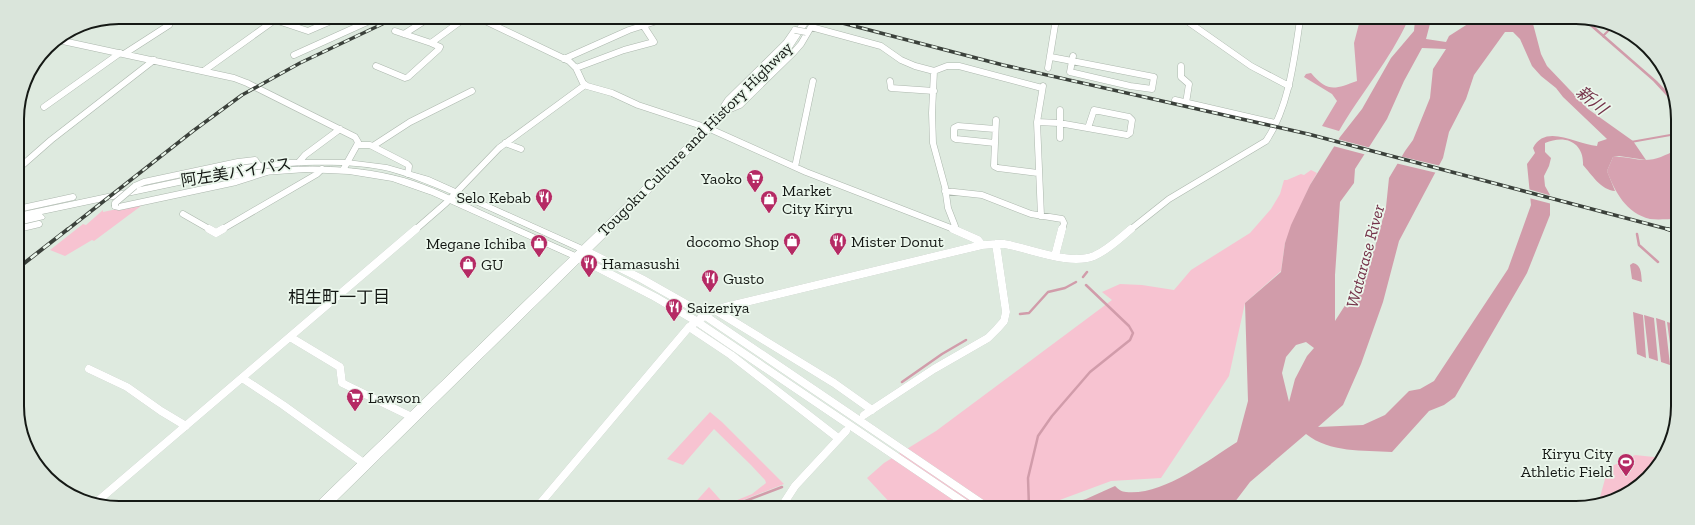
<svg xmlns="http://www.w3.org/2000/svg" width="1695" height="525" viewBox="0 0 1695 525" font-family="'Zilla Slab','Noto Sans JP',serif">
	<rect width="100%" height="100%" fill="#deeadf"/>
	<!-- green -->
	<path fill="#f7c3d1" d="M1311,170L1317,173L1310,185L1285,243L1281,271L1245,303L1229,376L1161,478L1111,481L1057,501L1031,507L893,506L867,478L884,463L936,431L1112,300L1102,292L1120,284L1142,285L1174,290L1191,270L1250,233L1271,209L1280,194L1284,180H1287L1301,174L1304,175Z
		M145,203L94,241L92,240L65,256L50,250L83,224L86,225L103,210V212Z
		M710,412L722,422L784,484L728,506H692L709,487L725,505L752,494L766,483L765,480L751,465L714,429L683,465L667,459Z
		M1635,455L1663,458L1661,462L1638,487L1599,501L1608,468Z"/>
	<!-- forest -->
	<path fill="#d7a2b1" d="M1360,20H1408C1390,60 1361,93 1339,131L1322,126L1337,101L1332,94L1304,77L1306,74L1311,73C1328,93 1335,89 1357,81L1354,43Z
		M1676,150V219C1668,219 1658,220 1650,219C1626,213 1615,192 1607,171L1613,157C1624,156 1634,160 1645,160C1656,160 1666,155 1676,150Z"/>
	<!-- water -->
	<path fill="#d19caa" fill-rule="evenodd" d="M1415,20H1431L1426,39L1446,42L1449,36L1474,20H1532L1541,54L1547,66L1588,109L1633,141L1646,160L1619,156L1613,157L1607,171L1615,191C1601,190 1592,175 1583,165C1584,142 1565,134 1545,143V152L1551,158L1549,166L1544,176L1545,186L1550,195V215L1527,273L1455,397L1444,405L1429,411L1392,452C1363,450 1330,453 1306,434L1250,482L1231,507H1059L1086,499L1115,486C1118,489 1122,492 1126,492C1162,496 1207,461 1237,442L1248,401L1245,303L1281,272L1285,243L1291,225L1310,185L1340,137L1362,109L1391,58L1414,31ZM1505,32H1513L1520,39L1532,66L1541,76L1556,88L1563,97L1607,139L1598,142L1597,146C1577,145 1546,123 1533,148L1535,153L1527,164L1531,205L1508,269L1434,381L1420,389L1409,391L1385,415L1363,425L1318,427L1343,405L1361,364L1383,302L1399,241L1443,158L1449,132L1466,99L1474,75ZM1422,48L1446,49L1433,69L1430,98L1413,140L1405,151L1389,178L1386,207L1375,247L1353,293L1335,321V275L1340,202L1354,183L1355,169L1387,119L1404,81ZM1306,342L1314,348L1307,356L1295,379L1289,402L1282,373L1286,357L1296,345Z
		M1583,20H1587L1657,81L1676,101V106L1653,81Z
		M1633,263C1642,265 1641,275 1642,282L1632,279L1630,265Z
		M1633,312L1643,315L1646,358L1637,354Z
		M1644,315L1654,318L1658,361L1649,358Z
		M1656,318L1665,321L1670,365L1661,362Z
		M1667,322L1675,324V367L1673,366Z"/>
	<!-- pier -->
	<path fill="#deeadf" d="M1337,139L1371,148L1367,155L1333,146Z
		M1399,156L1441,166L1437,173L1395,163Z
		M1528,189L1552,196V204L1529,198Z"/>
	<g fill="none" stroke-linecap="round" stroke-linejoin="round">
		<!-- stream-far1 -->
		<path stroke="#d19caa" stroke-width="2" d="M1604,37L1603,36L1609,30
			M1631,142L1676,134"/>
		<!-- stream -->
		<path stroke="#d19caa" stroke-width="2.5" d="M1637,234L1639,245L1658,262
			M1083,277L1087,272
			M1020,314L1029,313L1048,292L1065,288L1076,282
			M902,382L942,354L966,340
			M732,506L782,487
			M1029,507L1028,478L1038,436L1052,416L1090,372L1130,340L1133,333L1129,326L1086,285"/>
		<defs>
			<path id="minor-far1" d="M479,18L569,61L576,68L583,83L587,86L612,93L638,105L708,128L806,172L956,230
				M1184,19L1251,66L1289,86
				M275,20L308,31L338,18
				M795,30L786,43L728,100L724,106L723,112L740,105L794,52L801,44L811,27L881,46L901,60L915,66L934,71L947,66H959L1042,88
				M395,31L431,43
				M404,34L429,18
				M58,40L234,78L247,83L355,137L358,142L357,145L343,170
				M124,54L169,25
				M294,55L376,18
				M1051,57L1072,61
				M564,59L629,30L660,20
				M1072,61L1154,77L1152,89L1130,86L1070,72Z
				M1072,61L1073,56
				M376,66L405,78L408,77L439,49L440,47L431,43L465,18
				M1181,66V77L1189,84L1186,103
				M576,68L624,50L654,42L643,25
				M1048,68L1056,19
				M205,70L279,17
				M934,71L932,113L933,143L945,187L948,208L955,226L954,229
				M890,81L891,88L934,91
				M1175,100L1275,123
				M44,107L120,53
				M1060,110V138
				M996,120L994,166L998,168L1038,173
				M1037,122L1059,123L1127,135L1130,133L1132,120L1129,117L1094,110L1088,128
				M995,129L958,126L954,128V138L956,139L995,143
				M505,143L521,149
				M357,145H370L407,164L409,166L408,174
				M373,146L410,122L472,91
				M299,162L305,155L340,129
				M795,167L813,81
				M18,169L51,140L154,60
				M135,186L144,182L238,162L255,160L259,166
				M945,191L982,195L1031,214L1062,219L1064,223L1062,230
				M115,206L119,207L236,182L267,172
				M18,209L73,197
				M183,214L211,230
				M1041,216L1037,122L1043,86
				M18,229L39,224
				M221,230L317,174L322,169
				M415,230L446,203L499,148L585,85
				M1130,230L1169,199L1266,141C1289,107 1294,60 1300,20"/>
			<path id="minor" d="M209,229L216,233L223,229
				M953,229L978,240L982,245
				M584,250L642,279L695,309L987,507
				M1055,256L1062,229
				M577,257L655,297L696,321L969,506
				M715,310L834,383L872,410
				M689,327L731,355L838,438
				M290,337L340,367L342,383L412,417
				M89,369L127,387L161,411L186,426
				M242,378L283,405L365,464
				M864,415L934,369L988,338L997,329L1004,321L1006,312L996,244
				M93,505L416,229
				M538,506L689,327L710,312L725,307L982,245C989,245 997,243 1004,244C1030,248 1069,266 1094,256C1108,250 1120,238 1131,229
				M782,506L795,486L846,431"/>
			<path id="major" d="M290,160H347L387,165L429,177L587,248L588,250L584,253L581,252C548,237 515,222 482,207C451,194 421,180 389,171C348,161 277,164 235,173C291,164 349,163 404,178C431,186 455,198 480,210C513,225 547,240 580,255L581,257L580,259H574L432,195L392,181L349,174L306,172L263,175L220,181L217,180V177L42,214L45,217L44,219L18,225V213L244,165Z"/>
			<path id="highway" d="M805,19L809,22L788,54L635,208L332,505H316L318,501L627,202L782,50L802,20Z"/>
		</defs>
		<!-- minor-far1 casing -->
		<use href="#minor-far1" stroke="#acb7ad" stroke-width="7"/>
		<!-- minor casing -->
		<use href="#minor" stroke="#acb7ad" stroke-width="8"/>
		<!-- major casing -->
		<use href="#major" stroke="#acb7ad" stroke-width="1"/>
		<!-- highway casing -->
		<use href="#highway" stroke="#acb7ad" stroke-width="1"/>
		<!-- minor-far1 -->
		<use href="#minor-far1" stroke="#fff" stroke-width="6"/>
		<!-- minor -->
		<use href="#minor" stroke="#fff" stroke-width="8"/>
		<!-- major -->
		<use href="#major" fill="#fff" fill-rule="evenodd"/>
		<!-- highway -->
		<use href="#highway" fill="#fff" fill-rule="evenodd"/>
		<defs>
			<path id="rail-far1" d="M827,19L1003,65L1308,134L1671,230
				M67,230L193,131L242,95L300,63L395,18"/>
			<path id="rail" d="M1667,229L1675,231
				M18,268L68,229"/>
		</defs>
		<!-- rail-far1 casing -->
		<use href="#rail-far1" stroke="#3b413b" stroke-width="3.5"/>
		<!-- rail casing -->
		<use href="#rail" stroke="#3b413b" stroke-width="4"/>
		<!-- rail-far1 -->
		<use href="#rail-far1" stroke="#ebf7ec" stroke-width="2" stroke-dasharray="6" stroke-linecap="butt"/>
		<!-- rail -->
		<use href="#rail" stroke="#ebf7ec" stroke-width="2.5" stroke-dasharray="8" stroke-linecap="butt"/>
		<defs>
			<path id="minor-bridge" d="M795,30L806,32
				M115,206V203L135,186"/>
		</defs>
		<!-- minor-bridge casing -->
		<use href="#minor-bridge" stroke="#acb7ad" stroke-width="7" stroke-linecap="butt"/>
		<!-- minor-bridge -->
		<use href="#minor-bridge" stroke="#fff" stroke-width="6"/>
	</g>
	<!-- icons -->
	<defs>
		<symbol id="supermarket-pin" viewBox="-11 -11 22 30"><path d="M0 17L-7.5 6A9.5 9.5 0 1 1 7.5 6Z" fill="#b52a64" stroke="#ebf7ec"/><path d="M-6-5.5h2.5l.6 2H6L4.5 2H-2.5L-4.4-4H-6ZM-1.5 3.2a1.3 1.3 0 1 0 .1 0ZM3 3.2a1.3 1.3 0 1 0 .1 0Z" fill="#fff"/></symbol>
		<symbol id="restaurant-pin" viewBox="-11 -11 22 30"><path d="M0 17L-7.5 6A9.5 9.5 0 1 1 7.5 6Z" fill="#b52a64" stroke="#ebf7ec"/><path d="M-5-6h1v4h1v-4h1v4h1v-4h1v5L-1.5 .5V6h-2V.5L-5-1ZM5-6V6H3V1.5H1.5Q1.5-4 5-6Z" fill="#fff"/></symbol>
		<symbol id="shop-pin" viewBox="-11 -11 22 30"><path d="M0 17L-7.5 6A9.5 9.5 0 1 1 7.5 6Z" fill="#b52a64" stroke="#ebf7ec"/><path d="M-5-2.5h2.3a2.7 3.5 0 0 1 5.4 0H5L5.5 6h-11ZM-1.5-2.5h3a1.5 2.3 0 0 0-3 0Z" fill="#fff"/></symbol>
		<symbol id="stadium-pin" viewBox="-11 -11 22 30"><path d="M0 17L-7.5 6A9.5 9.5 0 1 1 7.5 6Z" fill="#b52a64" stroke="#ebf7ec"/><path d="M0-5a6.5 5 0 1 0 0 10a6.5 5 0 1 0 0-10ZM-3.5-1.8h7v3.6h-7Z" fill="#fff"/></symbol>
	</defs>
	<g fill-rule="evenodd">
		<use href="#supermarket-pin" x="745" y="168" width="20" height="27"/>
		<use href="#restaurant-pin" x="534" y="187" width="20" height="27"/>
		<use href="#shop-pin" x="759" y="189" width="20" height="27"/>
		<use href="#shop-pin" x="782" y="231" width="20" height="27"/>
		<use href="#restaurant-pin" x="828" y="231" width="20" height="27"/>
		<use href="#shop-pin" x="529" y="233" width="20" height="27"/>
		<use href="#restaurant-pin" x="579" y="253" width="20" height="27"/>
		<use href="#shop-pin" x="458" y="254" width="20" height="27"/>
		<use href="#restaurant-pin" x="700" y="268" width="20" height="27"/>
		<use href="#restaurant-pin" x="664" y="297" width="20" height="27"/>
		<use href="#supermarket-pin" x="345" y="387" width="20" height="27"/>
		<use href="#stadium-pin" x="1616" y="452" width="20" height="27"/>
	</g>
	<g text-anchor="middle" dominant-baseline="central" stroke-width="3.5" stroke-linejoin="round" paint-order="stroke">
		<!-- street labels -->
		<g font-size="16" fill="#151915" stroke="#ebf7ec">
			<text transform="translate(695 139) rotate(-45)">Tougoku Culture and History Highway</text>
			<text transform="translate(236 172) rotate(-9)">阿左美バイパス</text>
		</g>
		<!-- poi labels -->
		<g font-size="16" fill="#151915" stroke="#ebf7ec" text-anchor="start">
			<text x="742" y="178" text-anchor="end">Yaoko</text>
			<text x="782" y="190">Market<tspan x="782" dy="18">City Kiryu</tspan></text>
			<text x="531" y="197" text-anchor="end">Selo Kebab</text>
			<text x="779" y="241" text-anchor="end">docomo Shop</text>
			<text x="851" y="241">Mister Donut</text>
			<text x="526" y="243" text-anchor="end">Megane Ichiba</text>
			<text x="602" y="263">Hamasushi</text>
			<text x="481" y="264">GU</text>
			<text x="723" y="278">Gusto</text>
			<text x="687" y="307">Saizeriya</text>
			<text x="368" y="397">Lawson</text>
			<text x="1613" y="453" text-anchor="end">Kiryu City<tspan x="1613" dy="18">Athletic Field</tspan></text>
		</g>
		<!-- water labels -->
		<g font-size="17" font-style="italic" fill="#743249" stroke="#ebf7ec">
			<text transform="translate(1592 100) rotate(40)">新川</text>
			<text transform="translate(1365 256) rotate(-75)">Watarase River</text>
		</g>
		<!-- neighbourhood labels -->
		<g font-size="17" fill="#151915" stroke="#ebf7ec">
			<text x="339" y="297">相生町一丁目</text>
		</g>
	</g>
	<!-- crop -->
	<path d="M0 0H1695V525H0ZM119 24H1576A95 95 0 0 1 1671 119V406A95 95 0 0 1 1576 501H119A95 95 0 0 1 24 406V119A95 95 0 0 1 119 24Z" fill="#dae5db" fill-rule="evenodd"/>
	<path fill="none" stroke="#151915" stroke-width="2" d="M119 24H1576A95 95 0 0 1 1671 119V406A95 95 0 0 1 1576 501H119A95 95 0 0 1 24 406V119A95 95 0 0 1 119 24Z"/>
</svg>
